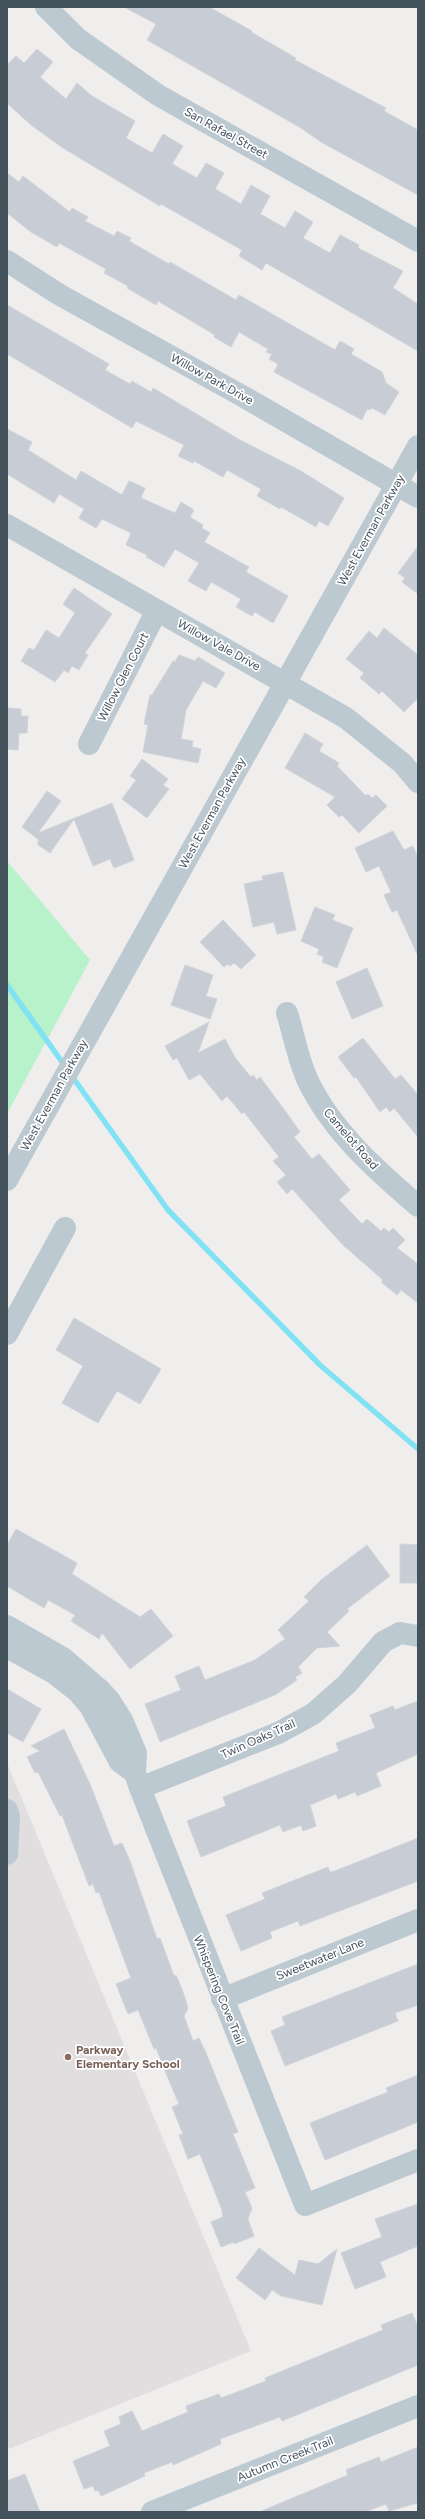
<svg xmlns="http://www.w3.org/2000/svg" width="425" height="2519" viewBox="0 0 425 2519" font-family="Figtree,sans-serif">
	<rect width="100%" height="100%" fill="#f0eded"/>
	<!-- education -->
	<path fill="#e1dedf" d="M7,1763L251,2351L9,2449L7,2443Z"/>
	<!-- green -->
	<path fill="#b7f2ca" d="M7,861L90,960L7,1114Z"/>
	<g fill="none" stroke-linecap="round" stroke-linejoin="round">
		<!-- stream -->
		<path stroke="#80e2f3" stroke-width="5.5" d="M7,985L65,1066
			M71,1075L168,1210L320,1365L418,1449"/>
	</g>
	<!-- building -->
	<path fill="#c8ccd4" stroke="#d0d4da" d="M124,7H209L252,31L251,32L296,58L295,60L386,108L384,111L418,130V195L321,142L301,128L147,40L156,24Z
		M37,49L53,62L40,77L66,99L77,83L92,96L135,121L126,138L152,153L163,134L183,146L172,164L197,178L206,163L224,173L215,189L241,204L251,185L270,196L260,214L285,228L295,211L313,222L303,238L330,253L340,235L359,245L358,248L403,271L393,288L418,304V351L266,263L262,270L239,256L242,250L161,204L160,206L63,148L31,125L7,103V65L16,56L24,63Z
		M7,173L19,182L23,176L70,212L72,208L88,217L85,221L114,236L117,231L131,238L129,241L169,264L170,262L236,300L239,295L335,350L340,341L354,349L351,354L382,372L386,383L399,392L385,415L372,408L370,410L367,409L362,420L274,372L278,364L269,359L272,354L266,352L268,349L239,332L231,347L214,337L215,335L158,301L156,305L127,288L128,286L104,273L106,269L59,243L57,247L31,232L7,213Z
		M7,305L109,364L105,370L130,384L132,381L151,392L153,388L240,440L301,471L344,498L328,526L319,521L316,527L281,507L280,509L257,496L261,489L227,470L223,477L194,461L193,463L178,456L184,445L136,421L132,428L7,354Z
		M7,429L32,442L28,450L76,480L81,471L122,495L129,481L145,488L141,498L175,513L181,502L194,510L190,517L203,525L202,528L210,533L204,542L249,567L246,572L288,596L273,623L255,612L252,616L236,607L241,599L211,582L206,591L188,581L199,563L175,549L164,567L146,557L147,555L126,545L131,533L102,519L96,528L79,518L84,509L59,494L54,503L7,474Z
		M418,546V594L402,582L405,578L398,573Z
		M74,588L112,614L85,653L88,655L79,670L72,666L68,673L64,670L55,682L21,661L29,648L34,650L46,630L59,638L75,613L63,604Z
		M384,628L418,655V698L404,712L382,691L379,694L360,678L364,673L346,659L369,631L377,638Z
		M179,655L195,661L198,657L225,673L216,688L203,681L186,710L181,739L193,741L192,747L201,749L198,763L143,752L148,725L144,724L150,695H152L173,661L175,662Z
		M7,708L21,709V716H28L27,733H19L18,750L7,749Z
		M305,733L323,744L319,751L339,763L337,766L366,796L368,794L372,798L376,795L387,806L359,833L342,815L339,817L327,805L335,797L285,768Z
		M142,759L168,779L163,785L169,789L147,818L122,799L136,780L130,776Z
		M47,791L61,801L38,833L112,803L134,860L114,868L110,859L93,866L74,819L50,853L37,844L39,840L22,827Z
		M393,831L404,850L413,846L418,858V956L397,910L392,912L384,895L391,892L379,866L366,872L355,848Z
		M283,872L296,930L277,934L274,922L253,927L244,884L263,880L262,876Z
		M315,907L335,915L332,920L353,928L337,968L322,962L324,957L317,954L319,949L301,941Z
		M223,920L256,955L241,969L234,963L230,966L228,964L224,967L200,942Z
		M185,965L213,975L206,996L217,999L210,1019L171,1005Z
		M367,968L383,1006L352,1019L336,982Z
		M209,1022L198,1053L225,1039L236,1059L251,1077L253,1075L257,1080L260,1077L286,1112L300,1132L294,1137L312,1159L319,1154L350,1190L339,1200L362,1224L367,1219L381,1231L384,1228L389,1232L393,1228L405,1240L397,1248L418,1264V1303L401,1290L397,1295L381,1282L383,1280L343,1245L292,1189L287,1194L277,1182L286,1175L273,1161L279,1157L244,1112L242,1114L227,1096L222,1101L200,1074L189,1080L177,1058L173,1060L165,1046Z
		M363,1038L395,1079L401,1075L418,1095V1137L394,1108L390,1112L386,1107L380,1112L356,1077L354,1078L338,1057Z
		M74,1318L161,1369L140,1404L117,1391L98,1423L62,1403L83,1366L56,1350Z
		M16,1529L77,1563L72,1574L140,1617L151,1609L173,1636L130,1669L102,1633L99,1639L71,1621L75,1615L48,1600L44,1608L7,1586V1545Z
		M400,1544L418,1545V1583H400Z
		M367,1545L390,1576L347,1609L349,1611L327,1632L340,1646L317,1648L298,1667L302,1673L295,1677L297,1680L275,1695L160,1742L145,1704L181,1690L175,1676L199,1666L205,1680L255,1660L285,1639L278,1630L309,1601L304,1597L321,1580Z
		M7,1689L41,1709L23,1742L7,1733Z
		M418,1701V1754L376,1773L381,1786L357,1796L355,1792L338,1799L336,1794L310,1805L316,1826L303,1831L301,1825L283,1832L280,1825L201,1857L187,1821L226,1806L223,1797L339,1751L336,1743L375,1728L370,1715L393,1706L395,1710Z
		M64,1729L90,1784L114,1846L122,1843L130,1861L157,1939L160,1938L174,1976L176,1975L183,1992L188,2008L184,2016L193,2041L199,2038L206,2053L238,2132L233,2134L255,2188L245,2192L252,2208L248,2219L254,2236L234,2244V2242L221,2247L211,2222L223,2217L222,2210L200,2154L188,2159L179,2135L183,2134L172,2107L179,2104L168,2078L156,2048L154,2049L138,2010L128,2014L116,1984L131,1978L99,1892L96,1893L93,1884L89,1886L62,1815L60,1816L38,1772L35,1773L27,1757L40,1751L31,1746Z
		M418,1838V1881L300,1926L298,1921L270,1932L272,1938L241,1951L226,1915L265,1899L262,1893L328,1867L330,1872L335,1871Z
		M418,1964V2005L395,2013L398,2021L285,2066L271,2031L285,2025L282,2017Z
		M418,2075V2122L325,2160L310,2123L388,2092L386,2088Z
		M418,2204V2246L380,2262L386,2277L355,2289L341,2253L382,2237L375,2219Z
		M259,2248L295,2275L299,2260L318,2264L337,2249L322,2305L281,2296L272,2290L265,2300L236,2278Z
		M412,2313L418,2327V2365L282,2421L280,2417L220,2439L221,2444L173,2465L172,2462L144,2473L145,2476L101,2496L98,2490L95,2491L93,2486L84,2489L73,2461L110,2446L104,2431L121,2424L119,2417L132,2411L142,2431L188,2412L186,2406L219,2394L221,2398L266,2381L265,2378L383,2330L381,2325Z
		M418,2447V2503L389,2511L386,2504L365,2512H259L348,2475L346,2470L379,2457L381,2462Z
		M25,2474L40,2512H7V2481Z"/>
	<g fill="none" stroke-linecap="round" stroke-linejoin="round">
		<!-- minor -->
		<path stroke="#bcc9d1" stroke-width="22" d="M46,7L78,39L158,95L418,241
			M7,261L60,295L237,393L418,497
			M7,525L346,718L402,763L418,782
			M89,744L157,610
			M287,1013C294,1035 298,1060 308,1081C332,1131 376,1170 418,1206
			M7,1180L418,446
			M7,1334L65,1228
			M7,1626L63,1658L99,1689L110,1701L122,1720L136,1753L135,1773L140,1788L305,2205L418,2160
			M7,1647L54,1673L77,1691L90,1706L120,1762L135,1773
			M140,1788L278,1733L313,1714L347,1684L383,1642L400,1633L418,1636
			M7,1810L9,1817L7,1854
			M222,1999L418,1920
			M152,2512L418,2406"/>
	</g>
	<!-- markers -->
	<circle fill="#8d6e63" stroke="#fff" stroke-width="1.5" cx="68" cy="2057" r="4"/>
	<g text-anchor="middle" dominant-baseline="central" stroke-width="3.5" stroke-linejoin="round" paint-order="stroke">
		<!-- street labels -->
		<g font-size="12" fill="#44525c" stroke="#fff">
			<text transform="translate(226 133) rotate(29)">San Rafael Street</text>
			<text transform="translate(212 379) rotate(29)">Willow Park Drive</text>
			<text transform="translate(371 530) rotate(-61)">West Everman Parkway</text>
			<text transform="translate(219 645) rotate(29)">Willow Vale Drive</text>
			<text transform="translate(123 677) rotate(-63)">Willow Glen Court</text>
			<text transform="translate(212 813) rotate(-61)">West Everman Parkway</text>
			<text transform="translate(54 1095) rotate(-61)">West Everman Parkway</text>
			<text transform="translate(351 1139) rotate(49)">Camelot Road</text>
			<text transform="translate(258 1739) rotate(-24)">Twin Oaks Trail</text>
			<text transform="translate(320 1959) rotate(-22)">Sweetwater Lane</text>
			<text transform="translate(219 1990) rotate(68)">Whispering Cove Trail</text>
			<text transform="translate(285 2459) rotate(-22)">Autumn Creek Trail</text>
		</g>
		<!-- education labels -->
		<g font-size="12" font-weight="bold" fill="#785e54" stroke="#fff" text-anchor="start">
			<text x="76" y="2050">Parkway<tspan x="76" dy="14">Elementary School</tspan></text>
		</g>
	</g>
	<!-- border -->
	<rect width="425" height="2519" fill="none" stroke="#44525c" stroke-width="16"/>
</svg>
